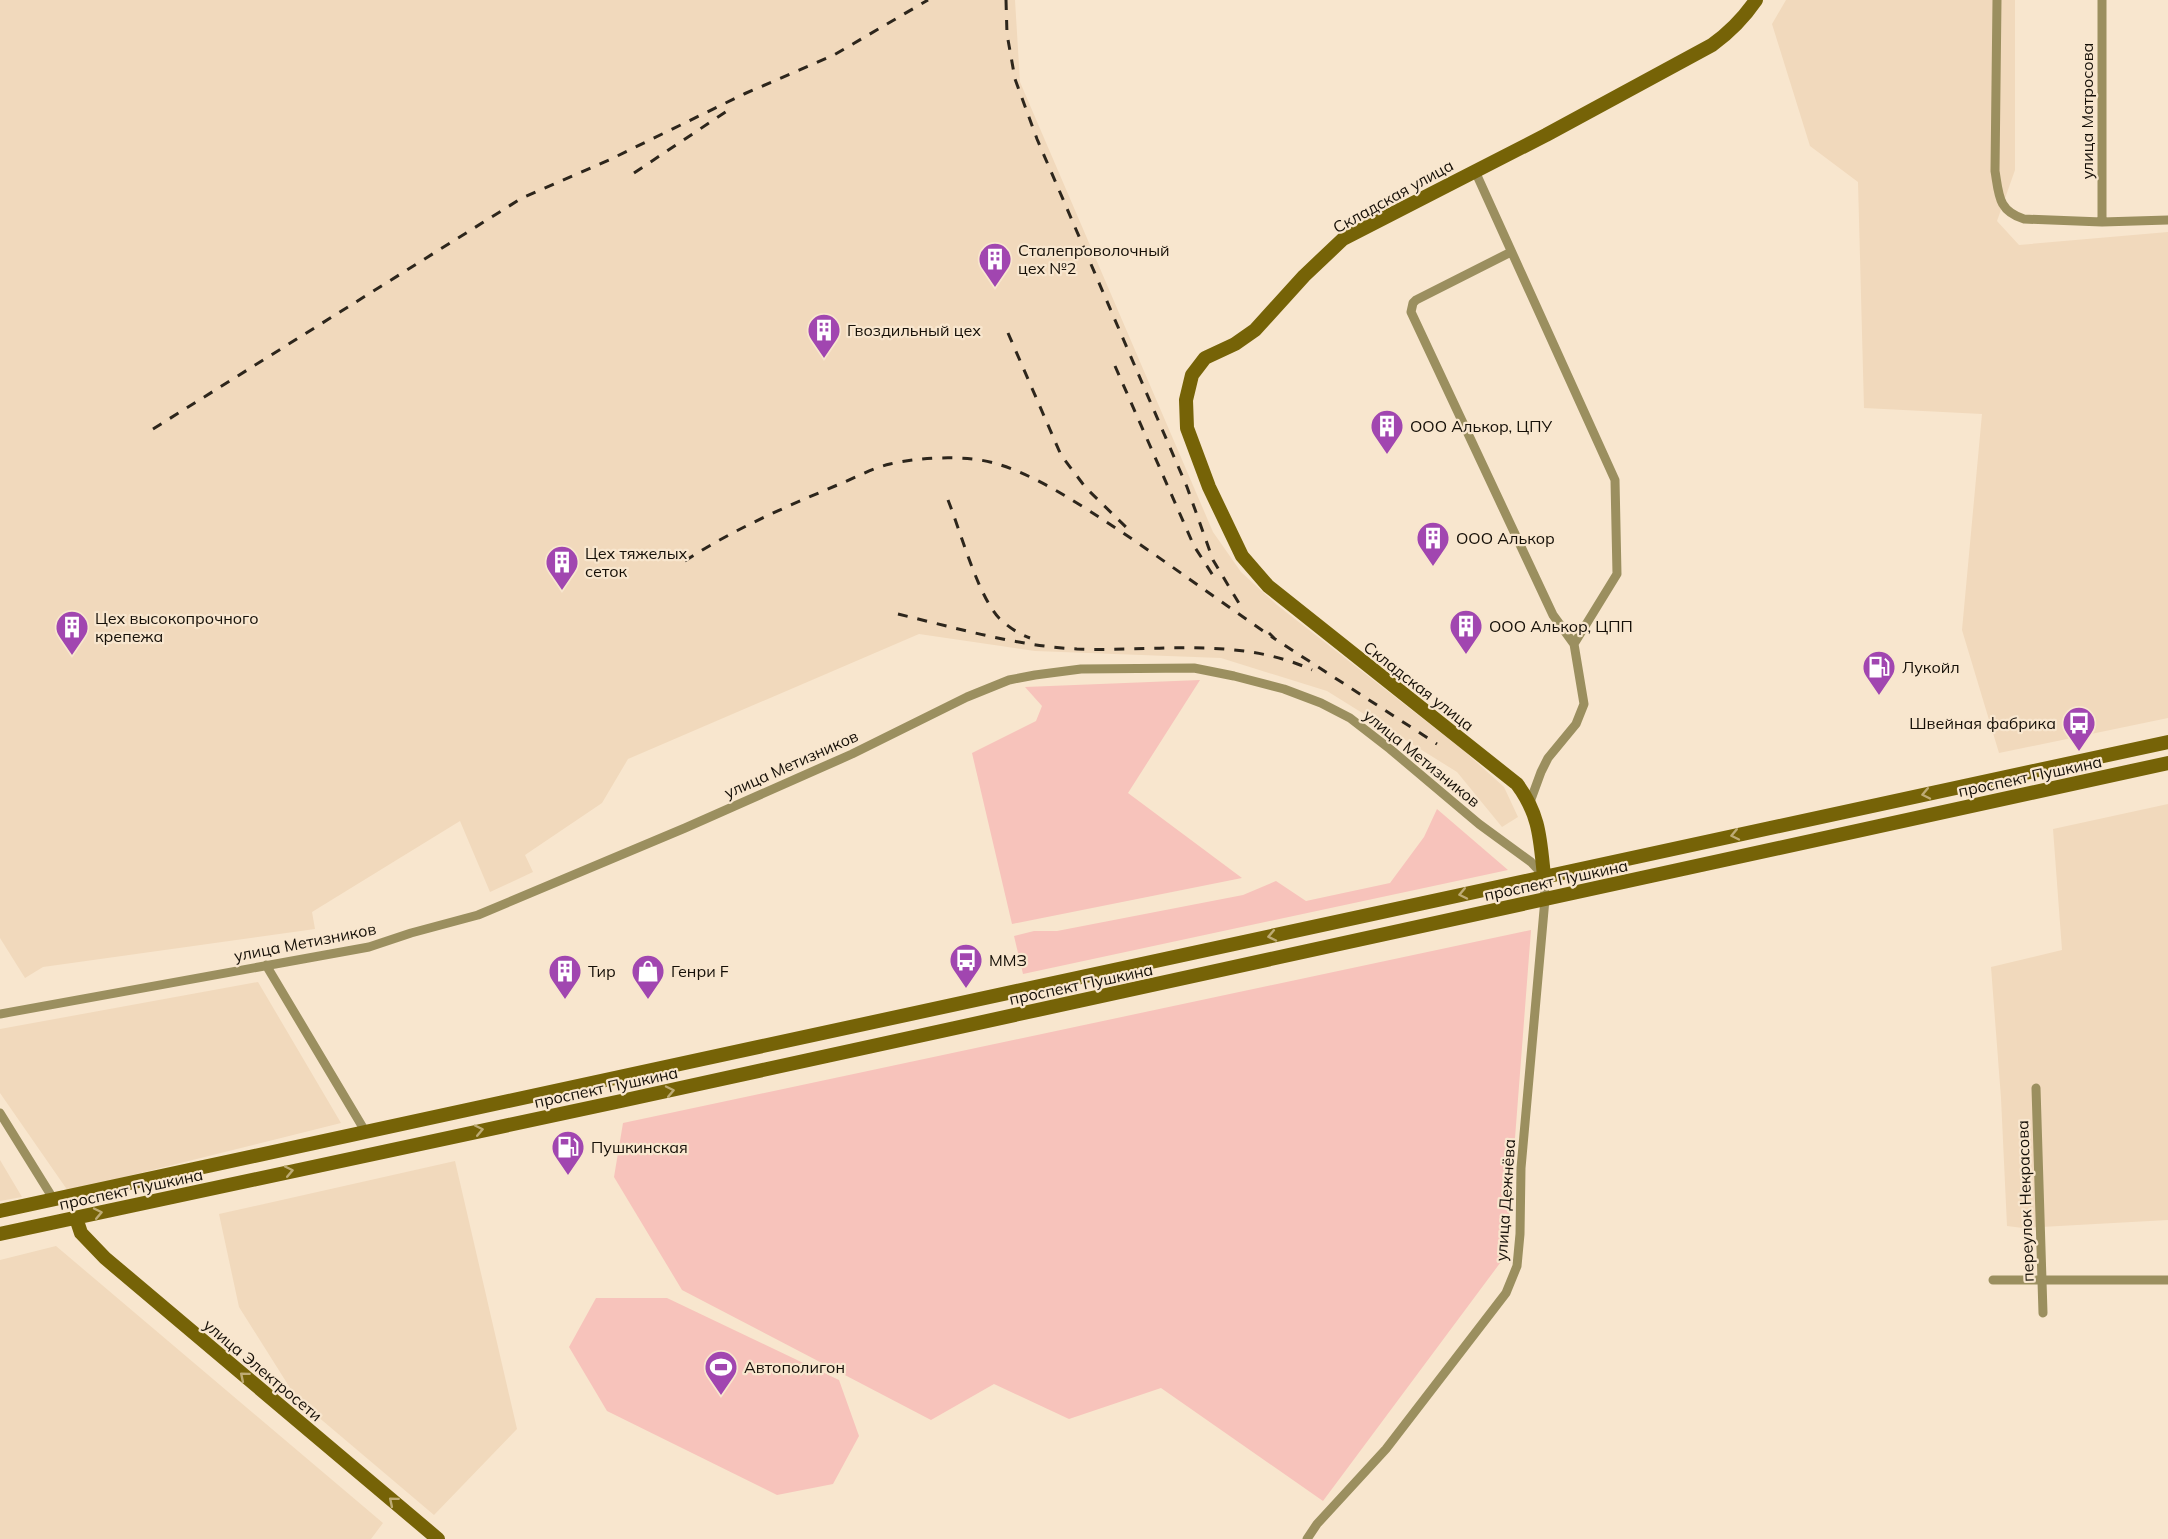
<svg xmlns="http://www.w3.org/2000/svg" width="2168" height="1539" viewBox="0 0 2168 1539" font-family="Mulish,sans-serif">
	<rect width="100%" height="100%" fill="#f8e6ce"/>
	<!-- built -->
	<path fill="#f1d9bc" d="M0,0H1015L1020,82L1213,532L1241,572L1277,605L1463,750L1504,787L1518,817L1502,827L1457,772L1327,691L1221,658L1035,651L919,634L628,759L602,803L525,855L533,872L490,892L460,821L312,912L315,929L43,967L25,978L0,938Z
		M1786,0H2015V170L1997,221L2019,245L2168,232V718L1999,753L1962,630L1982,414L1864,408L1858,182L1810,146L1772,24Z
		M2168,804V1220L2023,1228L2007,1226L2001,1098L1991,967L2062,950L2053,829Z
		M258,982L341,1123L68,1191L0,1093V1029Z
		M0,1160L22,1197L0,1201Z
		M455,1161L517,1429L434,1515L297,1399L239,1307L219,1214Z
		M56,1246L383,1523L371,1539H0V1260Z"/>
	<!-- green -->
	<path fill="#f7c3bb" d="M1200,680L1128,793L1242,878L1012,924L972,753L1036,721L1042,706L1025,687Z
		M1437,809L1508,870L1023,974L1014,936L1034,931H1057L1243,895L1276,881L1306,901L1390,883L1424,837Z
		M1531,930L1506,1255L1323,1501L1161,1388L1069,1419L994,1384L931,1420L682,1290L614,1177L623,1123Z
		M596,1298H667L839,1380L859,1436L833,1484L777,1495L607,1411L569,1347Z"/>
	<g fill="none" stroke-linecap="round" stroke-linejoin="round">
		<!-- street -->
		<path stroke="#9b8f5f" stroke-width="9" d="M1997,0L1995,171C1999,195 1998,211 2024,219L2102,222L2168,220
			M1475,171L1615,480L1617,574L1574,644
			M2102,222V0
			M1511,252L1416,300L1413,303L1411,312L1553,615L1574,644L1584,704L1576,724L1548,758L1541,772L1530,802
			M266,965L365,1131
			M0,1014L369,947L411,933L478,915L685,828L852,754L967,697L1009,680L1035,675L1081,669L1194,668L1234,676L1284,689L1321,703L1350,718L1390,749L1479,824L1531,862L1544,876L1545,899L1521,1168L1520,1234L1517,1266L1506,1293L1386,1449L1317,1524L1307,1539
			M2036,1088L2043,1313
			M0,1113L54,1200
			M1993,1280H2168"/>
		<!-- secondary -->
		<path stroke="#766307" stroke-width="14" d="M1544,876C1540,839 1540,815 1517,784L1268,586L1242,556L1209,487L1187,428L1186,400L1192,375L1205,358L1235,344L1255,330L1304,276L1343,239L1546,135L1712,45C1730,32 1743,19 1756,0
			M0,1211L2168,742
			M76,1218L81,1233L105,1258L438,1539
			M0,1234L621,1101L2168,763"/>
		<!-- rail -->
		<path stroke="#2d261c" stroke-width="3" stroke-dasharray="10 10" stroke-linecap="butt" d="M1006,0L1007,34L1015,79L1037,139L1187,487L1213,560L1240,605
			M634,173L730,109
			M1008,333L1061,455L1086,488L1128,529
			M1115,366L1194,546L1214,577
			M153,429L522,198L609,160L744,94L834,55L928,0
			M948,500C960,530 978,596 999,618C1008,627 1019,634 1030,638
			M685,561C732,530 783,508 835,486C853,479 872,468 890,464C919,457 966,455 994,463C1030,473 1068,497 1099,517C1159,556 1216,599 1275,639
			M898,614C956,628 1017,646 1077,649C1155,652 1239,636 1312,670
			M1269,633L1275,639L1437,744"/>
	</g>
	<!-- one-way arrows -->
	<defs><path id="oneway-chevron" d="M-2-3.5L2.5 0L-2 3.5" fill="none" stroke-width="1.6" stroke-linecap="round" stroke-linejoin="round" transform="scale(1.5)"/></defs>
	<g stroke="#beab74">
		<use href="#oneway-chevron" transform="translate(1926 794) rotate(168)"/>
		<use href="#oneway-chevron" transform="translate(1735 835) rotate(168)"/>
		<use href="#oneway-chevron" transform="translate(1463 894) rotate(168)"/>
		<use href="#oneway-chevron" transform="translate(1272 936) rotate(168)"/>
		<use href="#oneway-chevron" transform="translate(670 1091) rotate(-12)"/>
		<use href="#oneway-chevron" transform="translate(479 1130) rotate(-12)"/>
		<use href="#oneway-chevron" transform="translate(289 1171) rotate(-12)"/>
		<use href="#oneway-chevron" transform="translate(98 1213) rotate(-12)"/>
		<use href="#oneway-chevron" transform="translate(244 1376) rotate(-140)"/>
		<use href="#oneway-chevron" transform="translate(393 1501) rotate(-140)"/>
	</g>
	<!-- icons -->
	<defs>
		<symbol id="building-pin" viewBox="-11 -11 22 30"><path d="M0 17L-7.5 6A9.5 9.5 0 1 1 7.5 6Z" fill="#a146b0" stroke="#f8e6ce"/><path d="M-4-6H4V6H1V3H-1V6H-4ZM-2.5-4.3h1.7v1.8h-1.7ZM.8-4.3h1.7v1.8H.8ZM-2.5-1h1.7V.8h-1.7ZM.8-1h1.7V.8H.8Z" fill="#fff"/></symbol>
		<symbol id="fuel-pin" viewBox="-11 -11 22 30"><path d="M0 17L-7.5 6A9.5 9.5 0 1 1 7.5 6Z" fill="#a146b0" stroke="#f8e6ce"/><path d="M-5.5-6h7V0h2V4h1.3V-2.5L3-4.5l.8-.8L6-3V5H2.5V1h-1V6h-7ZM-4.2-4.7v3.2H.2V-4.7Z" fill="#fff"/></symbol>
		<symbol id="bus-pin" viewBox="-11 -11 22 30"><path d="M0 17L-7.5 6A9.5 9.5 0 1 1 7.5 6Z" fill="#a146b0" stroke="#f8e6ce"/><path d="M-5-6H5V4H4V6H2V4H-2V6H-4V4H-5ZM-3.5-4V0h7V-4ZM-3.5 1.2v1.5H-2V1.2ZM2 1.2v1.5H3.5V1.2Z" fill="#fff"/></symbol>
		<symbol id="shop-pin" viewBox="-11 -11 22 30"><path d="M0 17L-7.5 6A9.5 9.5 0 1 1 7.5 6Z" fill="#a146b0" stroke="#f8e6ce"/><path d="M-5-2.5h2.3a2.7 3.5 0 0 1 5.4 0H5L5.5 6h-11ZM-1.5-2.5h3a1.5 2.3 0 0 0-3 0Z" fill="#fff"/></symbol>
		<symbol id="stadium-pin" viewBox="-11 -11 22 30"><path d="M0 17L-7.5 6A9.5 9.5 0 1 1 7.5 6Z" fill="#a146b0" stroke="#f8e6ce"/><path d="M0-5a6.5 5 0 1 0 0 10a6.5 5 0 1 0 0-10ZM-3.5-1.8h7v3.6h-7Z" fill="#fff"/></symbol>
	</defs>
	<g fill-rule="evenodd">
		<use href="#building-pin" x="976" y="240" width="38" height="52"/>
		<use href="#building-pin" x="805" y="311" width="38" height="52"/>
		<use href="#building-pin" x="1368" y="407" width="38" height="52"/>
		<use href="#building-pin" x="1414" y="519" width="38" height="52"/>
		<use href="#building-pin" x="543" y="543" width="38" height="52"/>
		<use href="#building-pin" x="1447" y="607" width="38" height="52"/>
		<use href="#building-pin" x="53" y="608" width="38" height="52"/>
		<use href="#fuel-pin" x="1860" y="648" width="38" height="52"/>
		<use href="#bus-pin" x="2060" y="704" width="38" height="52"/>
		<use href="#bus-pin" x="947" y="941" width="38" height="52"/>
		<use href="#building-pin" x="546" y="952" width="38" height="52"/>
		<use href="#shop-pin" x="629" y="952" width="38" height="52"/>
		<use href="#fuel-pin" x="549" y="1128" width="38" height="52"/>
		<use href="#stadium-pin" x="702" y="1348" width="38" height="52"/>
	</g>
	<g text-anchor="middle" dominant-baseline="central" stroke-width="4.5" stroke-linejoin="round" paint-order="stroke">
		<!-- street labels -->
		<g font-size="16" fill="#150f07" stroke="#f8e6ce">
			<text transform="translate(2087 111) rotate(-90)">улица Матросова</text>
			<text transform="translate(1393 196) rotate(-29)">Складская улица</text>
			<text transform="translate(1419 686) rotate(38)">Складская улица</text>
			<text transform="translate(1422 758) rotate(39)">улица Метизников</text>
			<text transform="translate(791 764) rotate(-24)">улица Метизников</text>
			<text transform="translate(2030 776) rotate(-12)">проспект Пушкина</text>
			<text transform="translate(1556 880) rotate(-12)">проспект Пушкина</text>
			<text transform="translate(305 942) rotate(-11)">улица Метизников</text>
			<text transform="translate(1081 984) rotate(-12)">проспект Пушкина</text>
			<text transform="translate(606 1087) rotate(-12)">проспект Пушкина</text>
			<text transform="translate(131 1189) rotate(-12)">проспект Пушкина</text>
			<text transform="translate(1505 1200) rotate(-86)">улица Дежнёва</text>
			<text transform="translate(2025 1201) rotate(-92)">переулок Некрасова</text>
			<text transform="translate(263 1370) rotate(40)">улица Электросети</text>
		</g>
		<!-- poi labels -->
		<g font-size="16" fill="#150f07" stroke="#f8e6ce" text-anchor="start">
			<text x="1018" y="250">Сталепроволочный<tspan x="1018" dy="18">цех №2</tspan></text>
			<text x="847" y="330">Гвоздильный цех</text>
			<text x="1410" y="426">ООО Алькор, ЦПУ</text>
			<text x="1456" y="538">ООО Алькор</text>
			<text x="585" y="553">Цех тяжелых<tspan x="585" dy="18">сеток</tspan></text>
			<text x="95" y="618">Цех высокопрочного<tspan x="95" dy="18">крепежа</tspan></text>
			<text x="1489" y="626">ООО Алькор, ЦПП</text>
			<text x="1902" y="667">Лукойл</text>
			<text x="2056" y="723" text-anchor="end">Швейная фабрика</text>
			<text x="989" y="960">ММЗ</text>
			<text x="588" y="971">Тир</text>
			<text x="671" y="971">Генри F</text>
			<text x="591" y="1147">Пушкинская</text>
			<text x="744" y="1367">Автополигон</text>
		</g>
	</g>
</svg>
